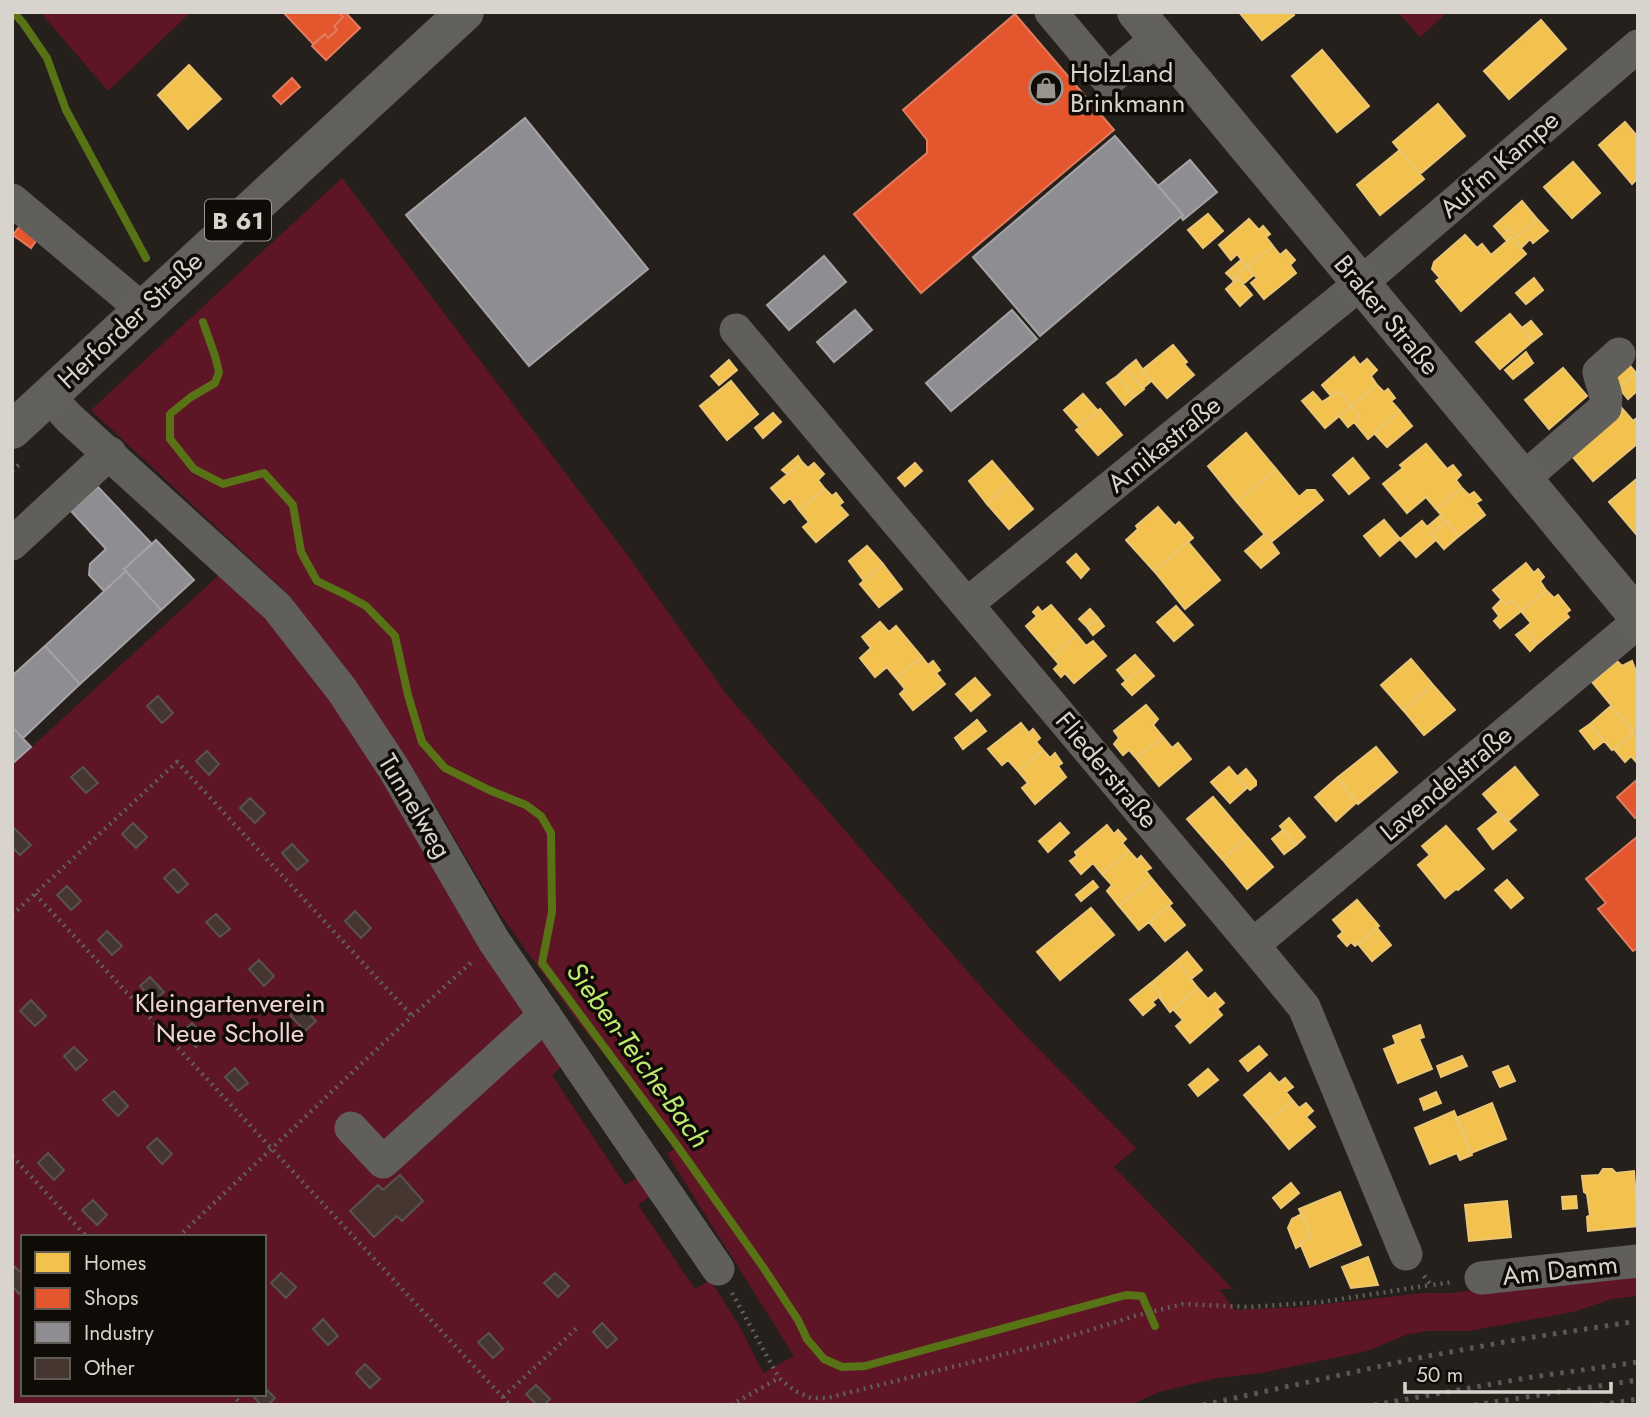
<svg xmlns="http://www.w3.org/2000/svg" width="1650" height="1417" viewBox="0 0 1650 1417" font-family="Jost,sans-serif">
	<rect width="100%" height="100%" fill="#25201b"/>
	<!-- green -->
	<path fill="#5e1525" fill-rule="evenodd" d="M40,12H191L108,91Z
		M1398,12H1448L1420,37Z
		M342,178L625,552L727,695L975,980L1020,1030L1136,1148L1114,1167L1233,1289H1219L1235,1310L1299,1307L1424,1293H1450L1524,1283L1638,1270V1296L1612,1299L1573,1312L1469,1331H1428L1406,1335L1367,1351L1261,1373L1217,1378L1159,1392L1130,1405H12V765L220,574L263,614L327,695L383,777L563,1065L552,1075L625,1185L641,1175L653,1194L638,1205L695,1289L710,1280L739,1325L763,1373L794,1356L667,1154L674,1149L644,1104L578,1022L500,914L409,762L350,678L288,594L91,410ZM23,1237H264V1394H23Z"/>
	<!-- homes -->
	<path fill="#f2c14e" stroke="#eac674" stroke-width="2" d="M1239,12H1292L1294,15L1262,40Z
		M1541,20L1566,49L1509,99L1484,71Z
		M1322,50L1369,106L1337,132L1292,76Z
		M189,65L221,99L188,129L158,95Z
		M1438,104L1465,136L1420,174L1393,142Z
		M1625,122L1638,137V178L1632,184L1599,145Z
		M1400,150L1424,179L1380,215L1357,185Z
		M1573,162L1600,193L1572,218L1544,187Z
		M1522,201L1537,219L1517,237L1509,227L1501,234L1494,226Z
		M1208,214L1223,231L1203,248L1188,230Z
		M1249,219L1259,230L1263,226L1270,234L1266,237L1273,246L1247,267L1237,254L1231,260L1219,245Z
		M1537,219L1548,231L1533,243L1530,239L1521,248L1512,237L1507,241L1501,234L1509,227L1517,237Z
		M1465,235L1477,248L1482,244L1491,255L1512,237L1526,254L1461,311L1436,281L1440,278L1432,269L1434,262Z
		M1273,246L1280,255L1286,250L1295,260L1290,265L1296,273L1264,299L1251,283L1257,278L1247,267Z
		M1241,260L1247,267L1232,279L1226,273Z
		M1247,267L1254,275L1243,284L1238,278L1234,282L1232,279Z
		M1238,278L1252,295L1240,306L1226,289Z
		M1534,278L1543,290L1526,304L1516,293Z
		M1510,314L1533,341L1500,369L1476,342Z
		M1531,321L1542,334L1533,341L1522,328Z
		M1173,345L1187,362L1184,364L1194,375L1167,398L1142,370Z
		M1526,352L1533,363L1513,379L1505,370Z
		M1354,357L1360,365L1367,359L1377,370L1371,376L1377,385L1351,406L1339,391L1332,397L1322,385Z
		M729,360L737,370L719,385L711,376Z
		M1136,360L1151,381L1143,388L1126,368Z
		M1628,363L1636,373L1619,388L1610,378Z
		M1126,368L1144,389L1134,397L1117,376Z
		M1563,368L1587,396L1549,429L1525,400Z
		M1636,373L1638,375V390L1628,399L1619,388Z
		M1117,376L1134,397L1125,405L1107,383Z
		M731,381L758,414L727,440L700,406Z
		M1377,385L1384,392L1388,389L1395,398L1391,401L1400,411L1368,439L1354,422L1360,417L1351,406Z
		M1339,391L1351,406L1325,428L1302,401L1313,392L1322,402Z
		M1083,394L1098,411L1079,427L1064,410Z
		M1619,405L1633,421L1638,417V443L1593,481L1566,449Z
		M1351,406L1360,417L1348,427L1339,416Z
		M1100,409L1122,435L1098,455L1076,430Z
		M1400,411L1412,426L1387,447L1374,433Z
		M773,413L781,422L763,438L755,428Z
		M1246,433L1276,469L1237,502L1208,466Z
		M1426,444L1447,469L1453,465L1461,475L1456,480L1462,488L1436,509L1426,497L1407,513L1383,484L1403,468L1400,465Z
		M798,456L802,462L787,474L782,470Z
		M1353,458L1369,478L1349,494L1333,475Z
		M992,461L1011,483L987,504L969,481Z
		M802,462L808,468L814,463L824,474L818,480L825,489L799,510L790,498L784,503L771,488Z
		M915,463L922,471L905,486L898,478Z
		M1276,469L1299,497L1307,490H1315L1323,500L1271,542L1237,502Z
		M1638,478V532L1636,534L1609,502Z
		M1011,483L1033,509L1009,529L987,504Z
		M1462,488L1469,495L1474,492L1481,500L1476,503L1485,515L1459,536L1436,509Z
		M825,489L832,496L836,493L843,502L839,505L848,515L816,542L803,527L809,522L799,510Z
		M1158,507L1175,526L1179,522L1193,538L1154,571L1126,540L1138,529L1136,526Z
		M1441,515L1446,521L1431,534L1436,540L1416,557L1400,539L1422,521L1427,527Z
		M1384,520L1400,539L1380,556L1364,536Z
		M1446,521L1459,536L1444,549L1431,534Z
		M1265,534L1279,553L1261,568L1245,551Z
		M1188,542L1220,580L1185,609L1154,571Z
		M867,546L883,564L864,581L849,561Z
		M1076,554L1089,569L1081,578L1067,562Z
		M1526,563L1534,573L1538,569L1544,577L1540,581L1546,590L1521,611L1512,600L1506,605L1493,590Z
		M883,564L902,589L879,607L860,584Z
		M1546,590L1554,598L1558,595L1570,610L1566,613L1569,617L1537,644L1524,629L1531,623L1521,611Z
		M1501,600L1506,605L1512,600L1521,611L1500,628L1494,621L1499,616L1493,608Z
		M1051,605L1077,635L1052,656L1026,626L1037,616L1033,612L1038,607L1042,612Z
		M1176,606L1193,625L1174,641L1157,622Z
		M1090,609L1098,618L1087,627L1079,619Z
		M1098,618L1104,626L1093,635L1087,627Z
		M880,622L889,632L896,626L922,657L896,678L887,667L875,677L860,658L871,648L862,637Z
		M1524,629L1537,644L1530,651L1516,635Z
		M1077,635L1086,646L1093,641L1106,656L1074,683L1065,673L1061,677L1054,669L1059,664L1052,656Z
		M1135,655L1145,666L1126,681L1117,670Z
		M922,657L928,665L933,661L940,670L936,673L945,684L913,710L900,694L905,689L896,678Z
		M1411,659L1433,685L1403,710L1381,685Z
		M1617,661L1622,666L1632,661L1637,674L1638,729L1634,733L1592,682Z
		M1145,666L1154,676L1132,695L1122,684Z
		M975,678L990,695L971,711L956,694Z
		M1433,685L1455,710L1424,735L1403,710Z
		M1146,705L1158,719L1153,725L1163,737L1136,758L1129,750L1123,755L1114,744L1119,738L1114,731Z
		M1611,706L1634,733L1612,750L1590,724Z
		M977,720L986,731L963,749L955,738Z
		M1021,723L1029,733L1033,729L1040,738L1036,742L1043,750L1018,771L1008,760L1002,765L988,749Z
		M1590,724L1604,741L1594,749L1580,731Z
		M1634,733L1638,737V764L1631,756L1625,762L1614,749Z
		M1163,737L1172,748L1178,743L1191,759L1159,786L1136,758Z
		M1376,747L1397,772L1358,804L1337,778Z
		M1043,750L1050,758L1055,753L1062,763L1058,766L1066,777L1035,804L1022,788L1028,783L1018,771Z
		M1229,767L1247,788L1230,803L1211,782Z
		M1515,767L1538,795L1507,822L1483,794Z
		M1246,769L1256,781V785L1250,790L1237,777Z
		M1337,778L1357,802L1336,821L1315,797Z
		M1213,797L1248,838L1222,859L1187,819Z
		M1499,812L1516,830L1493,849L1478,829Z
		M1289,818L1305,837L1296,845L1280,826Z
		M1060,823L1069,833L1048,852L1039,841Z
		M1107,825L1114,834L1118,830L1126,839L1122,843L1129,851L1102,874L1093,863L1081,874L1070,861L1077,856L1075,852Z
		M1446,826L1484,869L1458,890L1456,889L1445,898L1418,865L1430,855L1422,846Z
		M1283,830L1296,845L1284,854L1272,839Z
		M1248,838L1273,867L1247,889L1222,859Z
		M1129,851L1137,860L1141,856L1151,868L1146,871L1152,879L1119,906L1107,891L1112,885L1102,874Z
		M1152,879L1172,903L1139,930L1119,906Z
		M1507,880L1523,898L1511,908L1495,890Z
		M1093,881L1098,887L1081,901L1076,895Z
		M1357,900L1379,926L1355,946L1351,942L1347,946L1338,936L1343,932L1333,920Z
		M1169,906L1185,925L1165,941L1149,922Z
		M1091,908L1114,935L1060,980L1037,952Z
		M1377,928L1391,945L1372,961L1358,944Z
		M1187,952L1202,970L1191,979L1177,961Z
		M1177,961L1198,988L1170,1012L1159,997L1161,995L1151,983Z
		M1151,983L1161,995L1152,1002L1155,1005L1143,1015L1130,1000Z
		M1198,988L1208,999L1215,993L1224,1003L1217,1009L1222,1015L1190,1043L1176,1026L1183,1020L1173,1009Z
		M1420,1025L1424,1037L1419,1039L1432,1069L1398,1083L1384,1049L1396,1044L1393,1036Z
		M1259,1046L1267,1055L1248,1071L1240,1061Z
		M1462,1056L1467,1066L1441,1077L1437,1066Z
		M1508,1066L1515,1081L1500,1087L1493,1072Z
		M1208,1069L1218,1080L1198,1096L1189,1085Z
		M1270,1073L1279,1083L1285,1078L1293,1087L1286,1092L1293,1101L1267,1122L1244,1095Z
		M1436,1092L1441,1103L1424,1110L1420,1099Z
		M1293,1101L1299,1108L1306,1103L1313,1111L1306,1117L1315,1127L1289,1149L1267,1122Z
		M1492,1103L1506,1139L1471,1153L1456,1118Z
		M1454,1111L1472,1155L1460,1160L1457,1153L1430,1164L1415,1128Z
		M1603,1169H1612L1616,1173L1634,1171L1638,1226L1588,1231L1587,1217L1590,1215L1587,1194L1584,1192L1582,1176L1599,1175Z
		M1291,1183L1299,1193L1281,1208L1273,1198Z
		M1340,1192L1361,1245L1310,1267L1300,1243L1311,1237L1299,1209Z
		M1576,1196L1577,1208L1563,1209L1562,1197Z
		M1507,1201L1511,1237L1469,1241L1465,1205Z
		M1302,1214L1311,1237L1300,1243L1301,1245L1296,1248L1288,1228L1292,1219Z
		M1368,1257L1378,1285L1351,1288L1342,1267Z"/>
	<!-- shops -->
	<path fill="#e4572e" stroke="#e17c5e" stroke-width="2" d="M283,12H338L343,17L334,26L337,30L328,38L325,34L313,44Z
		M338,12H345L360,28L326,60L312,46L325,34L328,38L337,30L334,26L343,17Z
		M1015,14L1114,130L921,293L854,214L927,153V140L903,110Z
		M292,78L300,87L281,104L273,96Z
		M19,227L43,231L31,248L13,235Z
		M1638,779V816L1635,818L1617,797Z
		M1638,836V948L1633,951L1598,909L1606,903L1586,879Z"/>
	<!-- industry -->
	<path fill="#8d8d92" stroke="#a4a2a4" stroke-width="2" d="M525,118L648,269L529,366L406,215Z
		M1115,136L1183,215L1040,336L973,257Z
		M1190,160L1217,192L1183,220L1181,217L1183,215L1158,186Z
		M824,256L846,282L789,330L767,305Z
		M855,310L872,330L834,362L817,342Z
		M1012,310L1037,339L951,411L926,383Z
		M98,487L152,544L124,569L126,571L104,591L89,575L90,564L106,549L71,511Z
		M156,540L194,580L161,610L124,569Z
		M126,571L161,610L80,684L45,646Z
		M45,646L80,684L23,738L12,727V676Z
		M12,727L31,747L12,764Z"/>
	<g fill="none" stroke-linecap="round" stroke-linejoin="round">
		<!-- stream -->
		<path stroke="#587216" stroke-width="8" d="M13,12L23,23L47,58L66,110L146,258
			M203,322L215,356L219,372L215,383L191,397L170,414V439L194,469L223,484L264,473L293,505L301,552L317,581L346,595L366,606L395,636L408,695L422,742L445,768L489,790L526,805L541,816L551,833L552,912L542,963L678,1147L763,1267L798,1320L807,1339L824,1359L842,1367L865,1366L1126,1295L1142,1296L1155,1326"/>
	</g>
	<!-- building -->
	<path fill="#45362f" stroke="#585350" stroke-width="2" d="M158,696L173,713L162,723L147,706Z
		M207,751L219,764L209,775L196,761Z
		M83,767L98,783L86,793L71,777Z
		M250,798L265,813L255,823L240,808Z
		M133,823L147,837L136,848L122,834Z
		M14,828L31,845L20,855L12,847V830Z
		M292,844L308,861L297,870L282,853Z
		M174,869L188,884L178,893L164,878Z
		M67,886L81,901L71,910L57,895Z
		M355,911L371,928L361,938L345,921Z
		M216,914L230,929L220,937L206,922Z
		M107,931L122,946L112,955L98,940Z
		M259,960L274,976L264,986L249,969Z
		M150,977L164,992L154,1001L140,986Z
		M31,1000L46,1016L35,1026L20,1011Z
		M301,1005L316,1021L305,1031L290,1015Z
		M192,1023L206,1038L196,1047L182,1032Z
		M74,1047L87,1060L76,1070L64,1056Z
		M235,1068L248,1083L238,1091L225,1077Z
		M114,1091L128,1106L118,1116L103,1100Z
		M157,1138L172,1154L162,1164L147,1147Z
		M48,1153L64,1170L54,1180L38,1163Z
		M400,1175L423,1201L402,1221L397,1216L374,1237L350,1211L378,1185L383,1190Z
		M93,1200L107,1215L97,1225L82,1210Z
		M15,1267L23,1275V1290L19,1294L12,1286V1270Z
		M281,1273L296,1287L286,1298L271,1283Z
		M555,1273L569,1286L558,1297L544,1283Z
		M323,1319L338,1336L328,1345L313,1329Z
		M602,1323L617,1339L607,1348L593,1332Z
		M489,1333L503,1349L493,1358L478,1342Z
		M365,1364L380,1379L370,1388L356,1373Z
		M536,1385L550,1399L544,1405H537L526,1394Z
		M264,1387L275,1398L268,1405H261L251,1394H264Z"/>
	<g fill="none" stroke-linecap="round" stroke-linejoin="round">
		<!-- path -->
		<path stroke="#615f5c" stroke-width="4.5" stroke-dasharray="2 5" stroke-linecap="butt" d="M12,471L22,462
			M35,894L510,1405
			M12,915L177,762L412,1016
			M12,1156L87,1237
			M178,1237L412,1016L474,960
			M1424,1276L1431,1285L1453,1282
			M732,1293L779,1378L795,1391L811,1398H827L1045,1344L1135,1316L1183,1304L1249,1307L1322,1302L1431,1285
			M232,1394L242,1405
			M503,1397L578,1327
			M731,1405L779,1378"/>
		<!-- minor -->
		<path stroke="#605f5c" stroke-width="33" d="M1051,12L1108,80L1158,38
			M12,200L142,309
			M736,330L1253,945L1304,1007L1406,1254
			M49,396L69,418L277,607L342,690L394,769L494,941L718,1269
			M1523,479L1605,408C1608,390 1602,388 1599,372L1619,354
			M12,544L110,453
			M967,604L1361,283L1638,46
			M1253,945L1638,622
			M351,1128L383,1162L545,1015
			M1481,1278L1638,1261"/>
		<!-- major -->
		<path stroke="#61605c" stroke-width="38" d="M1136,12L1638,617
			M12,430L465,12"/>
		<!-- rail -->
		<path stroke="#5b5855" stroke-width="5" stroke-dasharray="3.5 7" stroke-linecap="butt" d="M1203,1405L1418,1358L1521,1339L1638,1321
			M1374,1405L1526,1378L1638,1362
			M1474,1405L1638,1380
			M1600,1405L1638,1399"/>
	</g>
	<!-- icons -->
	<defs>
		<symbol id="shop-ring" viewBox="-11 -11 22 22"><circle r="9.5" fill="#0f0b07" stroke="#9a948f" stroke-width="1.5"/><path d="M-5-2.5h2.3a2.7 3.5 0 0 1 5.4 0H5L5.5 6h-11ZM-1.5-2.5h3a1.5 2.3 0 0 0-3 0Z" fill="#9a948f"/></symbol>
	</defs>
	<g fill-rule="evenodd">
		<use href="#shop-ring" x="1027" y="69" width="38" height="38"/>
	</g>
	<g text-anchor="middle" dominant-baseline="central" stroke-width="7" stroke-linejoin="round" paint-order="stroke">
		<!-- shield labels -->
		<rect fill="#0f0b07" stroke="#9c9792" stroke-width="2" x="205" y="199.5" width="66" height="41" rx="5"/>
		<g font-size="24" font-weight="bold" fill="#d9d3cd">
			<text x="238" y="220">B 61</text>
		</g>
		<!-- poi labels -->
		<g font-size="26" fill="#d9d3cd" stroke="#0f0b07" text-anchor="start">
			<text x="1070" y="73">HolzLand<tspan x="1070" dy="30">Brinkmann</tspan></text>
		</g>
		<!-- street labels -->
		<g font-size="26" fill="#d9d3cd" stroke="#0f0b07">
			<text transform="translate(1499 164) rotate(-41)">Auf'm Kampe</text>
			<text transform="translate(1387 315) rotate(50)">Braker Straße</text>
			<text transform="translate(130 320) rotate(-43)">Herforder Straße</text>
			<text transform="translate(1164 444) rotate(-39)">Arnikastraße</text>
			<text transform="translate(1107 770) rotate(50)">Fliederstraße</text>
			<text transform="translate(1446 783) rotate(-40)">Lavendelstraße</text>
			<text transform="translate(415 806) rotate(59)">Tunnelweg</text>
			<text transform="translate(1560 1270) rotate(-6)">Am Damm</text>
		</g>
		<!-- park labels -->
		<g font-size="26" fill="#efd3d5" stroke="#0f0b07">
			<text x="230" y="1003">Kleingartenverein<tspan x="230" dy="30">Neue Scholle</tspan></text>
		</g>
		<!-- water labels -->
		<g font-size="28" font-style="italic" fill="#bfea70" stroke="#0f0b07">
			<text transform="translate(638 1055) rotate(54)">Sieben-Teiche-Bach</text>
		</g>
	</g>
	<!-- border -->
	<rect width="1650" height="1417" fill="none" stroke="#d9d3cd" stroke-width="28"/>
	<!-- legend -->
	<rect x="21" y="1235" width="245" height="161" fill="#0f0b07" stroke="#605b56" stroke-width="2"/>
	<rect x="35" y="1252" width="35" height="21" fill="#f2c14e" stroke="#605b56" stroke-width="2"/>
	<text x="84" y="1270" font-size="21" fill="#d9d3cd">Homes</text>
	<rect x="35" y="1288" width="35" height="21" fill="#e4572e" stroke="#605b56" stroke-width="2"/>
	<text x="84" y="1305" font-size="21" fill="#d9d3cd">Shops</text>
	<rect x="35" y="1322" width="35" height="21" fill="#8d8d92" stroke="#605b56" stroke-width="2"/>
	<text x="84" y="1340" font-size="21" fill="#d9d3cd">Industry</text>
	<rect x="35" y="1358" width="35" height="21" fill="#45362f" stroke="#605b56" stroke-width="2"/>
	<text x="84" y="1375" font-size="21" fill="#d9d3cd">Other</text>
	<!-- scale -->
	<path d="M1405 1382v10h206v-10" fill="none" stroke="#d9d3cd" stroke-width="3.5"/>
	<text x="1416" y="1382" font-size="21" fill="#d9d3cd" stroke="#0f0b07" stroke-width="5" paint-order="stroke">50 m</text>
</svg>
